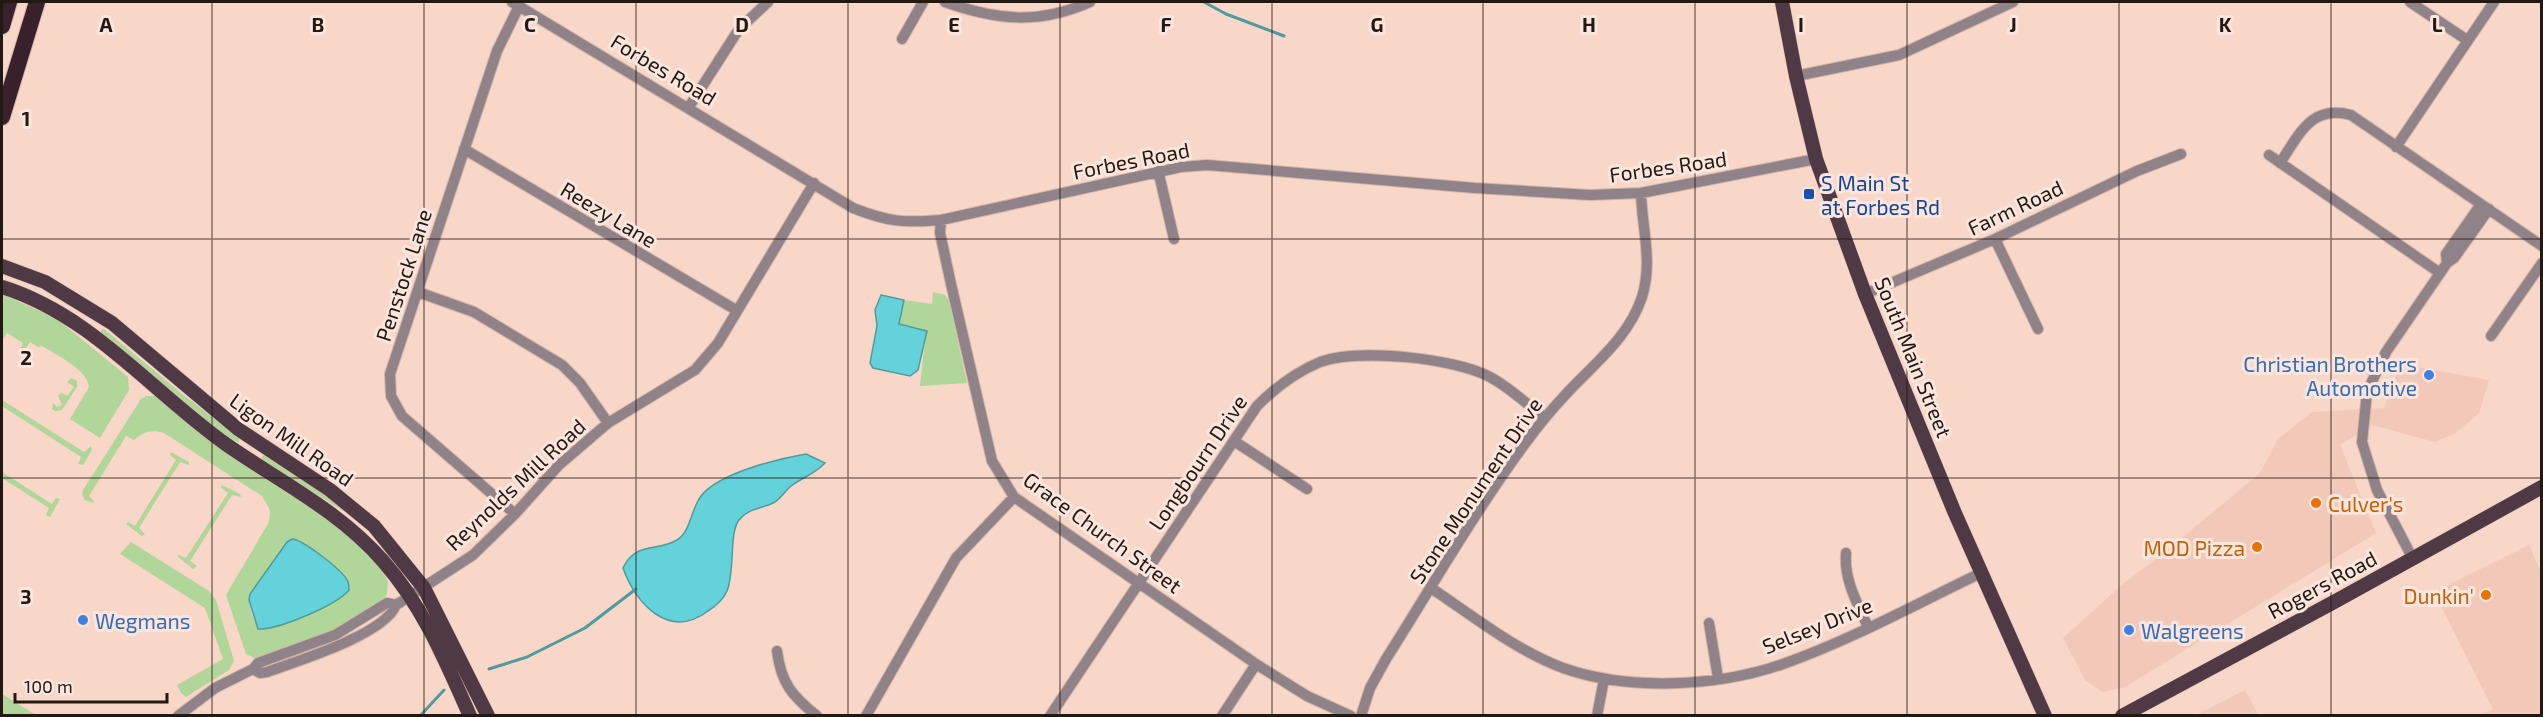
<svg xmlns="http://www.w3.org/2000/svg" width="2543" height="717" viewBox="0 0 2543 717" font-family="'Exo 2',sans-serif">
	<rect width="100%" height="100%" fill="#f8d6c8"/>
	<!-- built -->
	<path fill="#f2c8b8" d="M2400,364L2489,380L2479,413L2456,433L2435,442L2372,425L2340,445L2376,533L2125,687L2103,692L2085,680L2063,638L2124,583L2165,552L2260,473L2278,439L2312,412L2384,408Z
		M2529,545L2541,572V715H2479L2493,709L2434,592Z
		M2245,690L2258,715H2196Z"/>
	<!-- green -->
	<path fill="#b1d699" fill-rule="evenodd" d="M933,292L945,295L949,301L967,383L920,386L926,331L899,324L904,300L932,304Z
		M2,294L57,319L128,377L129,390L100,438L70,419L89,387C88,370 55,354 42,346L38,347L30,342L25,350L21,348L23,343L7,333L2,341Z
		M104,329L181,393L239,438V442C222,441 121,351 101,334V330Z
		M71,378L77,381V387L62,410L55,411L52,409L53,403L57,407L62,405L58,395L62,393L67,396L74,387L67,382Z
		M146,396H156L313,506L359,544L382,571L388,581L387,594L383,601L325,636L256,659L246,654L226,595L269,522L270,510L262,496L164,433C152,429 143,432 134,440L126,436L89,496L94,501L93,503L85,500L82,495L83,490L141,399ZM292,539L304,543L347,579L346,594L315,611L262,630C253,623 248,605 250,594Z
		M2,400L84,452L91,446L92,450L83,465L78,464L81,457L2,406Z
		M171,452L189,462V465L180,462L139,528L145,534L142,536L126,524L128,522L135,526L176,460L170,455Z
		M264,454L345,508L343,511L261,459Z
		M2,472L52,504L56,498L60,499L50,517L46,515L49,508L2,478Z
		M222,485L240,494L241,497L232,495L190,561L197,566L193,569L177,556L179,555L186,558L228,493L221,488Z
		M131,542L209,591L216,600L234,661L229,670L186,697L181,693L177,685L223,659L205,608L120,554Z
		M2,694L36,715H2Z"/>
	<!-- water -->
	<path fill="#64d2da" stroke="#519a9e" stroke-width="1.5" d="M881,295L904,300L899,324L927,331L918,370L910,376L873,368L870,363L877,326L875,310Z
		M806,454L825,463C815,474 803,477 791,486C785,491 781,498 775,502C762,509 748,508 739,520C729,532 735,572 727,591C723,600 716,606 708,611C670,640 636,605 623,568C636,541 657,552 677,540C691,531 691,509 701,496C719,473 777,459 806,454Z
		M292,539C302,539 342,570 347,580C349,582 349,587 349,590C337,605 278,630 258,629L249,600L250,594L287,542Z"/>
	<g fill="none" stroke-linecap="round" stroke-linejoin="round">
		<!-- stream -->
		<path stroke="#519a9e" stroke-width="3" d="M1204,2L1226,14L1284,36
			M489,669L527,657L585,628L636,589
			M420,716L444,690"/>
		<defs>
			<path id="minor" d="M512,2L853,208C888,222 904,223 941,220L1181,167L1207,165L1475,188L1590,195L1641,193L1816,159
				M945,2C996,20 1039,25 1090,2
				M2410,2L2467,40
				M902,39L923,2
				M1796,76L1899,55L2013,2
				M689,107L739,29L768,2
				M2396,147L2494,2
				M464,149L736,310
				M2269,155L2440,273
				M2280,163C2299,135 2311,104 2351,115L2542,246
				M1158,170L1174,239
				M941,220L940,233L951,284L992,461L1014,497L1256,664L1307,696L1351,716
				M1995,239L2038,329
				M2447,263L2446,254L2481,204
				M418,292L474,312L562,365L580,383L608,423
				M1865,294L1995,239L2137,171L2181,154
				M2491,336L2542,263
				M1234,441L1307,489
				M515,514L402,416L391,396L390,374L497,51L519,6
				M1846,553C1844,581 1857,602 1868,627
				M2413,559L2377,490L2362,442L2367,392L2386,352L2447,263L2454,258L2489,209
				M1431,588C1473,616 1515,650 1563,668C1629,691 1717,687 1783,664C1851,640 1916,604 1981,573
				M1709,623L1718,678
				M777,651C781,683 792,696 817,716
				M253,669L260,673L267,672C297,661 384,635 396,605L473,555L515,514L559,465L608,423L695,370L718,343L814,183
				M178,716L215,688L253,669L258,663L335,635L387,603L396,605
				M866,716L956,558L1014,497
				M1050,716L1257,406C1276,387 1296,372 1320,362C1359,348 1454,358 1490,377C1509,387 1528,405 1545,418
				M1222,716L1256,664
				M1361,716L1370,688L1386,659C1431,588 1474,513 1524,445C1537,427 1552,409 1567,393C1595,363 1629,337 1642,297C1653,261 1642,229 1641,193
				M1597,716L1604,679"/>
			<path id="major" d="M1782,2L1796,76L1816,159L1865,294L1954,511L2045,716
				M2,266L45,282L112,323L238,429L330,490L374,526L424,588L488,716
				M2,287C92,315 152,392 227,445C282,483 338,510 383,561C423,606 446,662 470,716
				M2122,716L2334,602L2542,487"/>
			<path id="highway" d="M2,26L9,2
				M2,117L37,2"/>
		</defs>
		<!-- minor casing -->
		<use href="#minor" stroke="#d2b4a7" stroke-width="12"/>
		<!-- major casing -->
		<use href="#major" stroke="#d2b4a7" stroke-width="15"/>
		<!-- highway casing -->
		<use href="#highway" stroke="#d2b4a7" stroke-width="18"/>
		<!-- minor -->
		<use href="#minor" stroke="#8f8289" stroke-width="10"/>
		<!-- major -->
		<use href="#major" stroke="#4f3945" stroke-width="14"/>
		<!-- highway -->
		<use href="#highway" stroke="#38202d" stroke-width="16"/>
	</g>
	<!-- grid -->
	<path fill="none" stroke="#241813" stroke-width="1.5" stroke-opacity="0.55" d="M212,2V716M424,2V716M636,2V716M848,2V716M1060,2V716M1272,2V716M1483,2V716M1695,2V716M1907,2V716M2119,2V716M2331,2V716M2,239H2542M2,478H2542"/>
	<!-- markers -->
	<rect fill="#1a4fb4" stroke="#fbe6de" stroke-width="2" x="1803" y="188" width="12" height="12" rx="3"/>
	<g fill="#3f7fe0" stroke="#fbe6de" stroke-width="2">
		<circle cx="2429" cy="375" r="6"/>
		<circle cx="83" cy="620" r="6"/>
		<circle cx="2129" cy="630" r="6"/>
	</g>
	<g fill="#e8710a" stroke="#fbe6de" stroke-width="2">
		<circle cx="2316" cy="503" r="6"/>
		<circle cx="2257" cy="547" r="6"/>
		<circle cx="2486" cy="595" r="6"/>
	</g>
	<g text-anchor="middle" dominant-baseline="central" stroke-width="6" stroke-linejoin="round" paint-order="stroke">
		<!-- street labels -->
		<g font-size="21" fill="#241813" stroke="#fbe6de">
			<text transform="translate(664 69) rotate(31)">Forbes Road</text>
			<text transform="translate(1131 160) rotate(-11)">Forbes Road</text>
			<text transform="translate(1668 166) rotate(-8)">Forbes Road</text>
			<text transform="translate(2015 207) rotate(-25)">Farm Road</text>
			<text transform="translate(609 214) rotate(31)">Reezy Lane</text>
			<text transform="translate(403 275) rotate(-72)">Penstock Lane</text>
			<text transform="translate(1914 357) rotate(68)">South Main Street</text>
			<text transform="translate(292 439) rotate(35)">Ligon Mill Road</text>
			<text transform="translate(1197 462) rotate(-56)">Longbourn Drive</text>
			<text transform="translate(515 484) rotate(-43)">Reynolds Mill Road</text>
			<text transform="translate(1475 490) rotate(-56)">Stone Monument Drive</text>
			<text transform="translate(1103 532) rotate(36)">Grace Church Street</text>
			<text transform="translate(2322 584) rotate(-28)">Rogers Road</text>
			<text transform="translate(1817 625) rotate(-22)">Selsey Drive</text>
		</g>
		<!-- transit labels -->
		<g font-size="21" fill="#164399" stroke="#fbe6de" text-anchor="start">
			<text x="1821" y="182">S Main St<tspan x="1821" dy="24">at Forbes Rd</tspan></text>
		</g>
		<!-- shop labels -->
		<g font-size="21" fill="#366cbe" stroke="#fbe6de" text-anchor="start">
			<text x="2417" y="363" text-anchor="end">Christian Brothers<tspan x="2417" dy="24">Automotive</tspan></text>
			<text x="95" y="620">Wegmans</text>
			<text x="2141" y="630">Walgreens</text>
		</g>
		<!-- food labels -->
		<g font-size="21" fill="#c56008" stroke="#fbe6de" text-anchor="end">
			<text x="2328" y="503" text-anchor="start">Culver's</text>
			<text x="2245" y="547">MOD Pizza</text>
			<text x="2474" y="595">Dunkin'</text>
		</g>
	</g>
	<g font-size="20" text-anchor="middle" font-weight="bold" fill="#241813" stroke="#fbe6de" stroke-width="6" stroke-linejoin="round" paint-order="stroke">
		<text x="106" y="32">A</text>
		<text x="318" y="32">B</text>
		<text x="530" y="32">C</text>
		<text x="742" y="32">D</text>
		<text x="954" y="32">E</text>
		<text x="1166" y="32">F</text>
		<text x="1377" y="32">G</text>
		<text x="1589" y="32">H</text>
		<text x="1801" y="32">I</text>
		<text x="2013" y="32">J</text>
		<text x="2225" y="32">K</text>
		<text x="2437" y="32">L</text>
		<text x="26" y="126">1</text>
		<text x="26" y="365">2</text>
		<text x="26" y="604">3</text>
	</g>
	<!-- border -->
	<rect width="2543" height="717" fill="none" stroke="#241813" stroke-width="6"/>
	<!-- scale -->
	<path d="M15 693v9h152v-9" fill="none" stroke="#241813" stroke-width="3"/>
	<text x="24" y="693" font-size="18" fill="#241813" stroke="#fbe6de" stroke-width="4.5" paint-order="stroke">100 m</text>
</svg>
